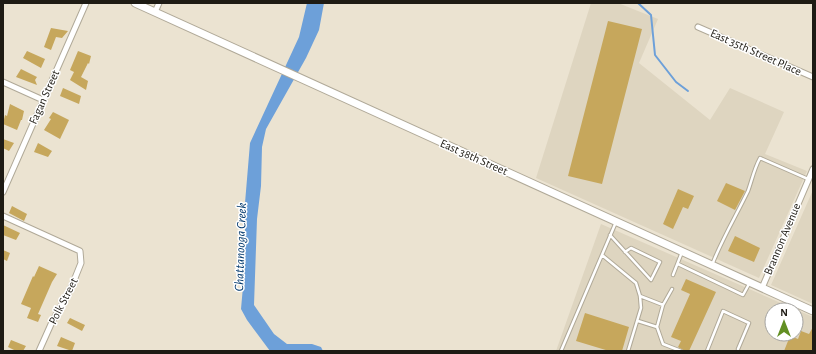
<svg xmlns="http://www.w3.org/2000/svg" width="816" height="354" viewBox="0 0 816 354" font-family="'Alegreya Sans',sans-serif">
	<rect width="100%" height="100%" fill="#ebe3d1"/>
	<!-- industrial -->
	<path fill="#ded5c0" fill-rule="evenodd" d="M591,3H618L658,19L639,63L710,120L730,88L784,112L765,154L807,171L759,278L536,178Z
		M813,190V304L771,285Z
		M601,224L813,317V351H556ZM772,310H796V334H772Z"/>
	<!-- water -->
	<path fill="#6da0d9" d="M307,3H324L319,30L306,58L266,129L262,147L261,186L257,219L254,305L274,334L287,344H312L321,347L323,351H270L247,320L241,309L245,264V203L250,143L299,37Z"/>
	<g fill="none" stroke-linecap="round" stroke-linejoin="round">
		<!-- stream -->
		<path stroke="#6da0d9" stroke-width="2" d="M638,3L651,15L655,55L676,82L688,91"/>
	</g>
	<!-- building -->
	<path fill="#c6a75c" d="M608,21L642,29L602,184L568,176Z
		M51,28L68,31L62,38L56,37L51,50L44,47Z
		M27,51L45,59L41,68L23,58Z
		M78,51L91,56L89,64L88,63L81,77L88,81L86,90L70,80L74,72L70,70Z
		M21,69L37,77L35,80L37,85L16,77Z
		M63,88L81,96L79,104L60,96Z
		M10,104L24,111L22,120H21L17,130L3,124L5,115L7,116Z
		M53,112L69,120L60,139L44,130L51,119L49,118Z
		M3,139L14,143L9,151L3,148Z
		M38,143L52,151L48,157L34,152Z
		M726,183L745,191L735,210L717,201Z
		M678,189L694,196L688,209L683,207L673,229L663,224Z
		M12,206L27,214L24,221L9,213Z
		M3,225L20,233L16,240L3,235Z
		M735,236L760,248L754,262L728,251Z
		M3,250L10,253L7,261L3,259Z
		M39,266L57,274L52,282L38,314L41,315L38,322L27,318L31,308L21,304L33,276L34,277Z
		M686,279L716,292L689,351H685L678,347L681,341L671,337L690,294L681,290Z
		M585,313L629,327L622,351H609L576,341Z
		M70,318L85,325L82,331L67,323Z
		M813,327V351H784L790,336L798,339L801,331L809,334Z
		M61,337L75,343L72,351L57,346Z
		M11,340L26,346L23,351H16L8,347Z"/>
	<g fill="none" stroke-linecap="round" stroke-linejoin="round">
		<defs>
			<path id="lane" d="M610,235L651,280L660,262L631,248L625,252
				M602,255L636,283L640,296L641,308L628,351
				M678,264L743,295L749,284
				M712,265C722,239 736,216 748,191C752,180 754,169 760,158L808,179
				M673,275L682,252
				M640,296L663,305L672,289
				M638,321L657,327L663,344L681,351
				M657,327L663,305
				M561,351L616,222
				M707,351L723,311L749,323L738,349"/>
			<path id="street" d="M155,12L159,3
				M698,27L813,77
				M3,82L43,100
				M3,192L86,3
				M3,216L80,251L81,263L71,288L52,322L39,351
				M762,288L813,169"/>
			<path id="secondary" d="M135,3L813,311"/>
		</defs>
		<!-- lane casing -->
		<use href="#lane" stroke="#b0a998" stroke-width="4.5"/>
		<!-- street casing -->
		<use href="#street" stroke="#b0a998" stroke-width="7"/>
		<!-- secondary casing -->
		<use href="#secondary" stroke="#b0a998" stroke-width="9"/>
		<!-- lane -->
		<use href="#lane" stroke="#fff" stroke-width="2.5"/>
		<!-- street -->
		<use href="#street" stroke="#fff" stroke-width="5"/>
		<!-- secondary -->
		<use href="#secondary" stroke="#fff" stroke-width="7"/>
	</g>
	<g text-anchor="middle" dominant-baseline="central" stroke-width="3" stroke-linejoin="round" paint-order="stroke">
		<!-- street labels -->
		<g font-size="12" fill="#1e1b14" stroke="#fff">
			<text transform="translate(756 52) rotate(24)">East 35th Street Place</text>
			<text transform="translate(44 97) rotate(-66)">Fagan Street</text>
			<text transform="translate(474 157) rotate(24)">East 38th Street</text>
			<text transform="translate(782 239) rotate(-67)">Brannon Avenue</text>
			<text transform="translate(63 301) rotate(-63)">Polk Street</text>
		</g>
		<!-- water labels -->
		<g font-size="13" font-style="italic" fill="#00376b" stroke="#fff">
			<text transform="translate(241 247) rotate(-88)">Chattanooga Creek</text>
		</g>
	</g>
	<!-- border -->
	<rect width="816" height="354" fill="none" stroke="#1e1b14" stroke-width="8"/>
	<!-- north arrow -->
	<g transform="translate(784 322)"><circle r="19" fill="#ffffff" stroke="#a5a4a1"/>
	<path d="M0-3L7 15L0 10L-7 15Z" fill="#628f23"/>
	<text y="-6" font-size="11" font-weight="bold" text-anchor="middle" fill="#1e1b14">N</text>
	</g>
</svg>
